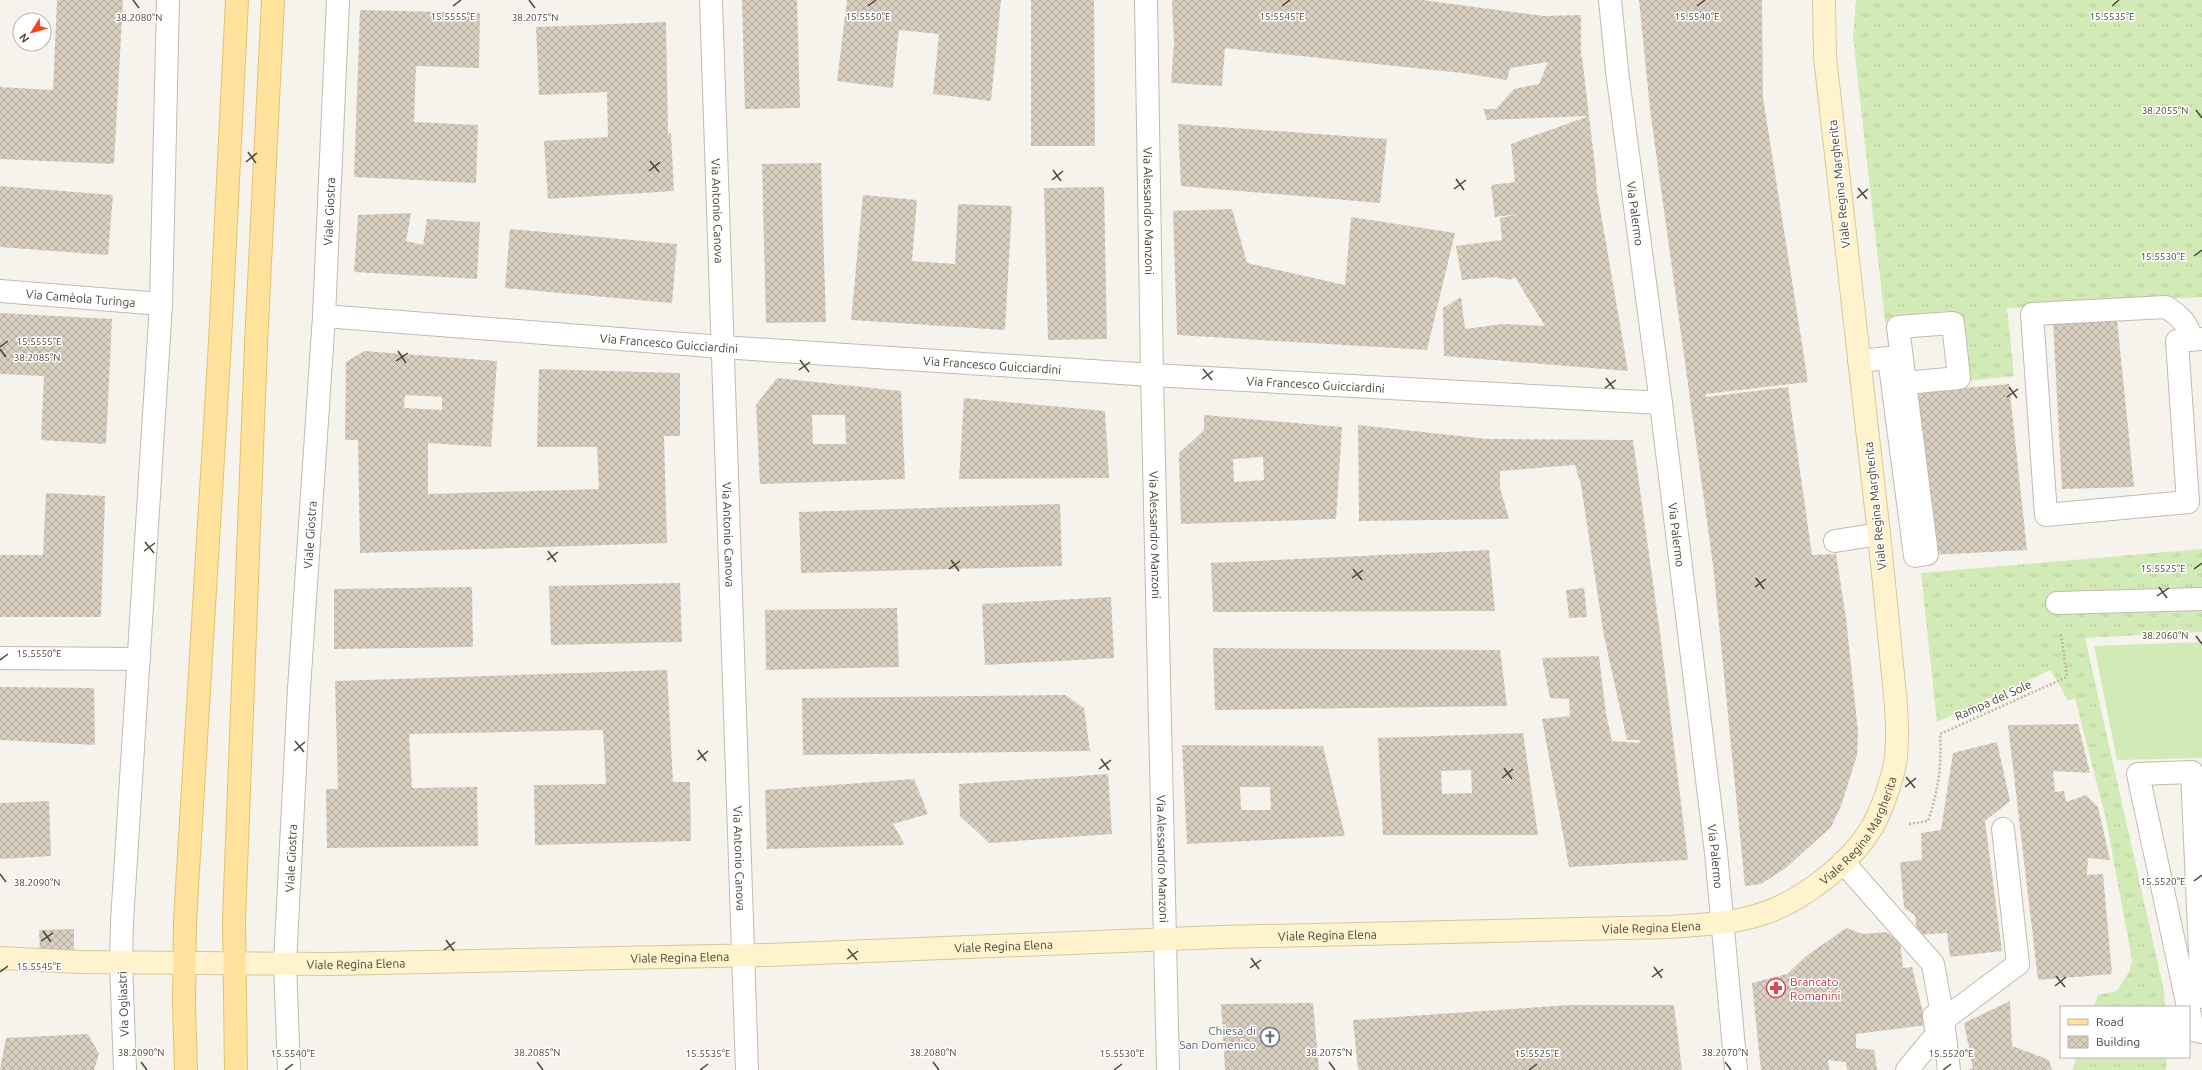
<svg xmlns="http://www.w3.org/2000/svg" width="2202" height="1070" viewBox="0 0 2202 1070" font-family="Ubuntu,sans-serif">
	<defs>
		<pattern id="grass-tufts" width="24" height="20" patternUnits="userSpaceOnUse"><rect width="24" height="20" fill="#d2eab5"/><path d="M3 7l-1-3M5 7V3M7 7l1-3M15 17l-1-3M17 17v-4M19 17l1-3" fill="none" stroke="#b6ca9c"/></pattern>
		<pattern id="building-cross-hatch" width="8" height="8" patternUnits="userSpaceOnUse"><rect width="8" height="8" fill="#d8cfc1"/><path d="M0 0l8 8M0 8l8-8" fill="none" stroke="#b1aa9e"/></pattern>
	</defs>
	<rect width="100%" height="100%" fill="#f6f3ec"/>
	<!-- grass -->
	<path fill="url(#grass-tufts)" d="M1856,0H2202V297L2007,308L2014,376L1967,381L1961,315L1885,322L1853,37Z
		M2202,549V632L2085,638L2164,991L2165,1007H2094L2098,995L2117,991L2129,972L2132,960L2106,819L2075,698L2068,701L2051,670L1937,722L1921,573Z
		M2077,1057H2167L2166,1070H2072Z"/>
	<!-- pitch -->
	<path fill="#d2eab5" d="M2202,642V758L2117,760L2094,646Z"/>
	<!-- building -->
	<path fill="url(#building-cross-hatch)" fill-rule="evenodd" d="M57,0H123L114,164L0,159V87L53,90Z
		M742,0H797L800,108L745,109Z
		M847,0H1001L991,101L933,94L939,34L899,30L893,88L837,81Z
		M1031,0H1094L1095,146H1031Z
		M1172,0H1422L1544,16L1581,15V57H1582L1595,166L1597,191L1628,371L1444,356L1443,308L1461,297L1465,329L1503,324L1545,326L1515,277L1510,280L1495,277L1462,280L1456,246L1502,240L1500,218L1519,214L1495,217L1491,185L1515,182L1511,144L1589,116L1487,120L1483,109H1496L1514,89L1539,84L1548,62L1510,68L1507,80L1462,73L1225,48L1222,86L1171,83L1174,43Z
		M1639,0H1762L1763,98L1808,382L1706,394V397L1788,387L1812,555L1836,554L1846,618L1858,732L1857,755L1841,806L1831,827L1787,867L1761,884L1745,886L1713,565L1650,109Z
		M360,10L480,13L479,68L416,66L414,122L478,125L476,183L354,177Z
		M666,22L668,134L671,133L674,191L548,199L544,141L608,137L607,92L539,95L536,27Z
		M1178,124L1387,139L1380,203L1181,186Z
		M821,163L826,322L766,323L762,164Z
		M0,186L113,195L108,255L0,247Z
		M1104,187L1107,339L1048,340L1044,188Z
		M863,195L917,200L912,261L955,264L958,204L1012,206L1005,330L851,320Z
		M1232,209L1247,263L1345,285L1351,217L1455,233L1427,350L1177,335L1173,211Z
		M411,213L406,241L423,245L427,219L480,222L477,279L354,272L358,215Z
		M510,229L677,244L672,303L505,288Z
		M0,313L112,319L106,444L41,440L44,376L0,374Z
		M2117,319L2134,487L2062,489L2053,322Z
		M364,351L497,361L491,447L428,443V494L599,489L597,447H537L539,369L680,373V436H664L667,543L360,553L358,440H345L346,362ZM405,395L442,397V410L404,408Z
		M777,378L901,391L905,479L760,484L756,405ZM812,415H845L846,444H813Z
		M2009,384L2027,550L1931,555L1910,393Z
		M964,398L1105,411L1109,478L959,479Z
		M1204,415L1342,427L1336,519L1181,524L1179,453L1204,430ZM1263,457L1264,480L1234,482L1233,459Z
		M1358,425L1487,439L1633,440L1660,633L1688,860L1569,867L1542,719L1570,716L1569,699L1550,698L1542,658L1599,656L1606,714L1612,741L1640,743L1639,740H1627L1604,636L1581,485L1575,465L1500,471V488L1509,519L1359,521Z
		M46,493L105,496L101,617H0V555H43Z
		M1060,504L1062,566L801,573L799,512Z
		M1489,550L1495,611L1213,612L1211,563Z
		M680,583L682,642L551,645L549,586Z
		M472,587L473,647L334,649V589Z
		M1584,588L1587,617L1569,618L1566,590Z
		M1111,597L1114,658L985,665L982,604Z
		M897,608L899,667L766,670L765,610Z
		M1213,648L1500,650L1507,706L1215,710Z
		M667,670L673,782H690L691,841L535,845L534,785L606,784L603,730L409,734L412,788L477,787L478,846L327,848L326,789H338L335,681Z
		M0,687L94,688L95,745L0,740Z
		M1065,695L1084,708L1090,751L803,755L802,698Z
		M2078,724L2090,773L2053,771L2055,792L2064,791L2066,802L2086,795L2098,807L2110,860L2088,858L2087,875L2103,874L2112,974L2038,980L2008,725Z
		M1523,733L1538,835H1383L1378,738ZM1471,770L1472,793L1442,794L1441,771Z
		M1997,742L2010,801L1985,821L2002,951L1950,957L1947,933L1917,935L1915,915L1904,908L1900,862L1922,860L1921,833L1941,830L1953,753Z
		M1182,745L1323,746L1345,836L1187,844ZM1240,787H1270L1271,810H1241Z
		M1108,774L1112,834L989,843L960,816L959,784Z
		M914,779L928,814L893,824L905,845L767,849L765,790Z
		M49,801L51,856L0,859V803Z
		M1846,928L1863,934L1886,932L1900,941L1903,968L1912,967L1926,1025L1856,1034V1048L1874,1050L1877,1070H1847L1846,1062L1828,1060L1829,1070H1761L1752,983L1787,974L1805,957Z
		M74,929V952H40L39,930Z
		M2010,1001L2012,1046L2049,1060L2052,1070H1968L1973,1068L1964,1023Z
		M1313,1003L1319,1070H1225L1221,1004Z
		M1569,1005H1674L1682,1070H1358L1353,1020Z
		M88,1034L99,1054L94,1070H0L6,1038Z"/>
	<g fill="none" stroke-linecap="round" stroke-linejoin="round">
		<defs>
			<path id="service" d="M2192,339C2187,323 2180,316 2166,307L2032,314L2046,515L2188,502L2177,341L2202,339
				M1859,361L1889,358L1915,556L1927,554L1905,383L1959,378L1953,323L1898,327L1905,383
				M1835,541L1879,534
				M2057,603L2202,599
				M1843,862L1933,964L1943,1020L1949,1070
				M2188,1007L2138,774L2192,772L2202,997
				M2189,1011L2193,1030L2202,1032
				M1943,1020L2018,964L2003,829
				M1907,1070L1937,1034L1934,1016"/>
			<g id="minor">
				<path id="s1" d="M711,0L747,1070"/>
				<path id="s2" d="M1146,0L1152,375L1168,1070"/>
				<path id="s3" d="M1610,0L1617,71L1661,403L1716,853L1736,1070"/>
				<path id="s4" d="M0,291L161,304"/>
				<path id="s5" d="M324,316L722,347L1152,375L1661,403"/>
				<path d="M0,658L139,659"/>
				<path d="M125,1070L121,963L122,922L161,304L168,0"/>
				<path id="s6" d="M289,1070L285,964L299,689L324,316L338,0"/>
			</g>
			<g id="secondary">
				<path id="s7" d="M0,958L80,962L331,964L769,955L1220,937L1669,927C1698,925 1727,924 1755,916C1800,904 1855,861 1876,820C1885,800 1893,778 1896,757C1899,726 1895,695 1892,665C1887,613 1882,560 1876,508C1858,357 1842,207 1825,57L1824,0"/>
			</g>
			<path id="primary" d="M186,1070L184,1004L185,921L220,342L237,0
				M236,1070L234,920L256,344L273,0"/>
		</defs>
		<!-- service casing -->
		<use href="#service" stroke="#c2bbae" stroke-width="24"/>
		<!-- minor casing -->
		<use href="#minor" stroke="#c2bbae" stroke-width="24"/>
		<!-- secondary casing -->
		<use href="#secondary" stroke="#d6c79b" stroke-width="24"/>
		<!-- primary casing -->
		<use href="#primary" stroke="#e6c16a" stroke-width="24"/>
		<!-- path -->
		<path stroke="#c4b79f" stroke-width="2.5" stroke-dasharray="2 2" stroke-linecap="butt" d="M1909,824L1928,821C1938,792 1942,765 1940,734L2067,677L2061,634"/>
		<!-- service -->
		<use href="#service" stroke="#fff" stroke-width="22"/>
		<!-- minor -->
		<use href="#minor" stroke="#fff" stroke-width="22"/>
		<!-- secondary -->
		<use href="#secondary" stroke="#fff3cd" stroke-width="22"/>
		<!-- primary -->
		<use href="#primary" stroke="#ffe39c" stroke-width="22"/>
	</g>
	<!-- ticks -->
	<path fill="none" stroke="#4b4439" stroke-width="1.5" d="M133,0L139,8M529,0L535,8M453,6L461,0M868,6L876,0M1282,6L1290,0M1697,6L1705,0M2112,6L2119,0M2196,110L2202,118M248,152L256,163M650,161L659,172M246,162L257,153M1053,170L1061,181M649,171L660,162M1456,179L1464,190M1052,180L1063,171M1858,188L1867,199M1454,189L1466,180M1857,198L1868,189M2194,256L2202,250M0,347L8,341M0,349L6,357M398,351L406,363M800,360L809,372M396,361L408,353M1203,369L1212,380M799,370L810,362M1606,378L1614,389M1202,379L1213,371M2009,387L2017,398M1605,388L1616,380M2007,397L2018,389M145,542L154,553M144,551L155,543M548,551L556,562M547,560L558,552M951,560L959,571M949,569L960,561M1353,569L1362,580M2194,569L2202,563M1352,578L1363,570M1756,578L1764,589M1755,587L1766,579M2159,587L2167,598M2157,596L2169,588M2196,636L2202,644M0,660L8,654M295,741L304,752M698,750L706,761M294,751L305,742M1101,759L1109,770M697,760L708,751M1504,768L1512,779M1099,769L1111,760M1906,777L1915,788M1502,778L1513,769M1905,787L1916,778M0,874L6,882M2194,881L2202,875M43,931L51,942M446,940L454,951M41,941L53,933M848,949L857,960M444,950L455,942M1251,958L1259,969M847,959L858,951M1654,967L1662,978M1250,968L1261,960M0,972L8,966M2056,976L2065,987M1652,977L1663,969M2055,986L2066,977M141,1062L147,1070M537,1062L543,1070M933,1062L939,1070M1329,1062L1335,1070M1725,1062L1731,1070M285,1070L293,1064M700,1070L708,1064M1114,1070L1122,1064M1529,1070L1537,1064M1943,1070L1951,1064"/>
	<!-- icons -->
	<defs>
		<symbol id="pharmacy-ring" viewBox="-11 -11 22 22"><circle r="9.5" fill="#fff" stroke="#e0444e" stroke-width="1.5"/><path d="M-2-6h4v4h4v4h-4v4h-4v-4h-4v-4h4Z" fill="#e0444e"/></symbol>
		<symbol id="church-ring" viewBox="-11 -11 22 22"><circle r="9.5" fill="#fff" stroke="#6b7280" stroke-width="1.5"/><path d="M-1.2-6h2.4v3.5h3.3v2.4h-3.3V6h-2.4V-.1h-3.3v-2.4h3.3Z" fill="#6b7280"/></symbol>
	</defs>
	<g fill-rule="evenodd">
		<use href="#pharmacy-ring" x="1765" y="977" width="22" height="22"/>
		<use href="#church-ring" x="1259" y="1026" width="22" height="22"/>
	</g>
	<g text-anchor="middle" dominant-baseline="central" stroke-width="3" stroke-linejoin="round" paint-order="stroke">
		<!-- street labels -->
		<g font-size="12" fill="#4b4439" stroke="#fff">
			<text transform="translate(1839 184) rotate(-96)">Viale Regina Margherita</text>
			<text stroke="none"><textPath href="#s1" startOffset="211">Via Antonio Canova</textPath></text>
			<text stroke="none"><textPath href="#s2" startOffset="211">Via Alessandro Manzoni</textPath></text>
			<text stroke="none"><textPath href="#s6" startOffset="860">Viale Giostra</textPath></text>
			<text stroke="none"><textPath href="#s3" startOffset="215">Via Palermo</textPath></text>
			<text stroke="none"><textPath href="#s4" startOffset="81">Via Camèola Turinga</textPath></text>
			<text stroke="none"><textPath href="#s5" startOffset="346">Via Francesco Guicciardini</textPath></text>
			<text stroke="none"><textPath href="#s5" startOffset="670">Via Francesco Guicciardini</textPath></text>
			<text stroke="none"><textPath href="#s5" startOffset="994">Via Francesco Guicciardini</textPath></text>
			<text transform="translate(1875 506) rotate(-96)">Viale Regina Margherita</text>
			<text stroke="none"><textPath href="#s3" startOffset="539">Via Palermo</textPath></text>
			<text stroke="none"><textPath href="#s6" startOffset="536">Viale Giostra</textPath></text>
			<text stroke="none"><textPath href="#s1" startOffset="535">Via Antonio Canova</textPath></text>
			<text stroke="none"><textPath href="#s2" startOffset="535">Via Alessandro Manzoni</textPath></text>
			<text transform="translate(1993 700) rotate(-24)">Rampa del Sole</text>
			<text stroke="none"><textPath href="#s7" startOffset="1896">Viale Regina Margherita</textPath></text>
			<text stroke="none"><textPath href="#s3" startOffset="863">Via Palermo</textPath></text>
			<text stroke="none"><textPath href="#s6" startOffset="212">Viale Giostra</textPath></text>
			<text stroke="none"><textPath href="#s1" startOffset="859">Via Antonio Canova</textPath></text>
			<text stroke="none"><textPath href="#s2" startOffset="859">Via Alessandro Manzoni</textPath></text>
			<text stroke="none"><textPath href="#s7" startOffset="1652">Viale Regina Elena</textPath></text>
			<text stroke="none"><textPath href="#s7" startOffset="1328">Viale Regina Elena</textPath></text>
			<text stroke="none"><textPath href="#s7" startOffset="1004">Viale Regina Elena</textPath></text>
			<text stroke="none"><textPath href="#s7" startOffset="680">Viale Regina Elena</textPath></text>
			<text stroke="none"><textPath href="#s7" startOffset="356">Viale Regina Elena</textPath></text>
			<text transform="translate(123 1004) rotate(-92)">Via Ogliastri</text>
		</g>
		<!-- health labels -->
		<g font-size="12" fill="#be3a42" stroke="#fff" text-anchor="start">
			<text x="1790" y="981">Brancato<tspan x="1790" dy="14">Romanini</tspan></text>
		</g>
		<!-- worship labels -->
		<g font-size="12" fill="#5b616d" stroke="#fff" text-anchor="end">
			<text x="1256" y="1030">Chiesa di<tspan x="1256" dy="14">San Domenico</tspan></text>
		</g>
	</g>
	<g font-size="10" text-anchor="middle" fill="#4b4439" stroke="#fff" stroke-width="3" stroke-linejoin="round" paint-order="stroke">
		<text x="453" y="20">15.5555°E</text>
		<text x="868" y="20">15.5550°E</text>
		<text x="1282" y="20">15.5545°E</text>
		<text x="1697" y="20">15.5540°E</text>
		<text x="2112" y="20">15.5535°E</text>
		<text x="139" y="21">38.2080°N</text>
		<text x="535" y="21">38.2075°N</text>
		<text x="2165" y="114">38.2055°N</text>
		<text x="2163" y="260">15.5530°E</text>
		<text x="39" y="345">15.5555°E</text>
		<text x="37" y="361">38.2085°N</text>
		<text x="2163" y="572">15.5525°E</text>
		<text x="2165" y="639">38.2060°N</text>
		<text x="39" y="657">15.5550°E</text>
		<text x="2163" y="885">15.5520°E</text>
		<text x="37" y="886">38.2090°N</text>
		<text x="39" y="970">15.5545°E</text>
		<text x="141" y="1056">38.2090°N</text>
		<text x="537" y="1056">38.2085°N</text>
		<text x="933" y="1056">38.2080°N</text>
		<text x="1329" y="1056">38.2075°N</text>
		<text x="1725" y="1056">38.2070°N</text>
		<text x="293" y="1057">15.5540°E</text>
		<text x="708" y="1057">15.5535°E</text>
		<text x="1122" y="1057">15.5530°E</text>
		<text x="1537" y="1057">15.5525°E</text>
		<text x="1951" y="1057">15.5520°E</text>
	</g>
	<!-- legend -->
	<rect x="2060" y="1006" width="130" height="52" fill="#ffffff" stroke="#b7b4b0"/>
	<rect x="2068" y="1019" width="20" height="6" fill="#ffe39c" stroke="#b7b4b0"/>
	<text x="2096" y="1026" font-size="12" fill="#4b4439">Road</text>
	<rect x="2068" y="1036" width="20" height="12" fill="url(#building-cross-hatch)" stroke="#b7b4b0"/>
	<text x="2096" y="1046" font-size="12" fill="#4b4439">Building</text>
	<!-- north arrow -->
	<g transform="translate(32 32) rotate(233)"><circle r="19" fill="#ffffff" stroke="#b7b4b0"/>
	<path d="M0-3L7 15L0 10L-7 15Z" fill="#fc3f1d"/>
	<text y="-6" font-size="11" font-weight="bold" text-anchor="middle" fill="#4b4439">N</text>
	</g>
</svg>
